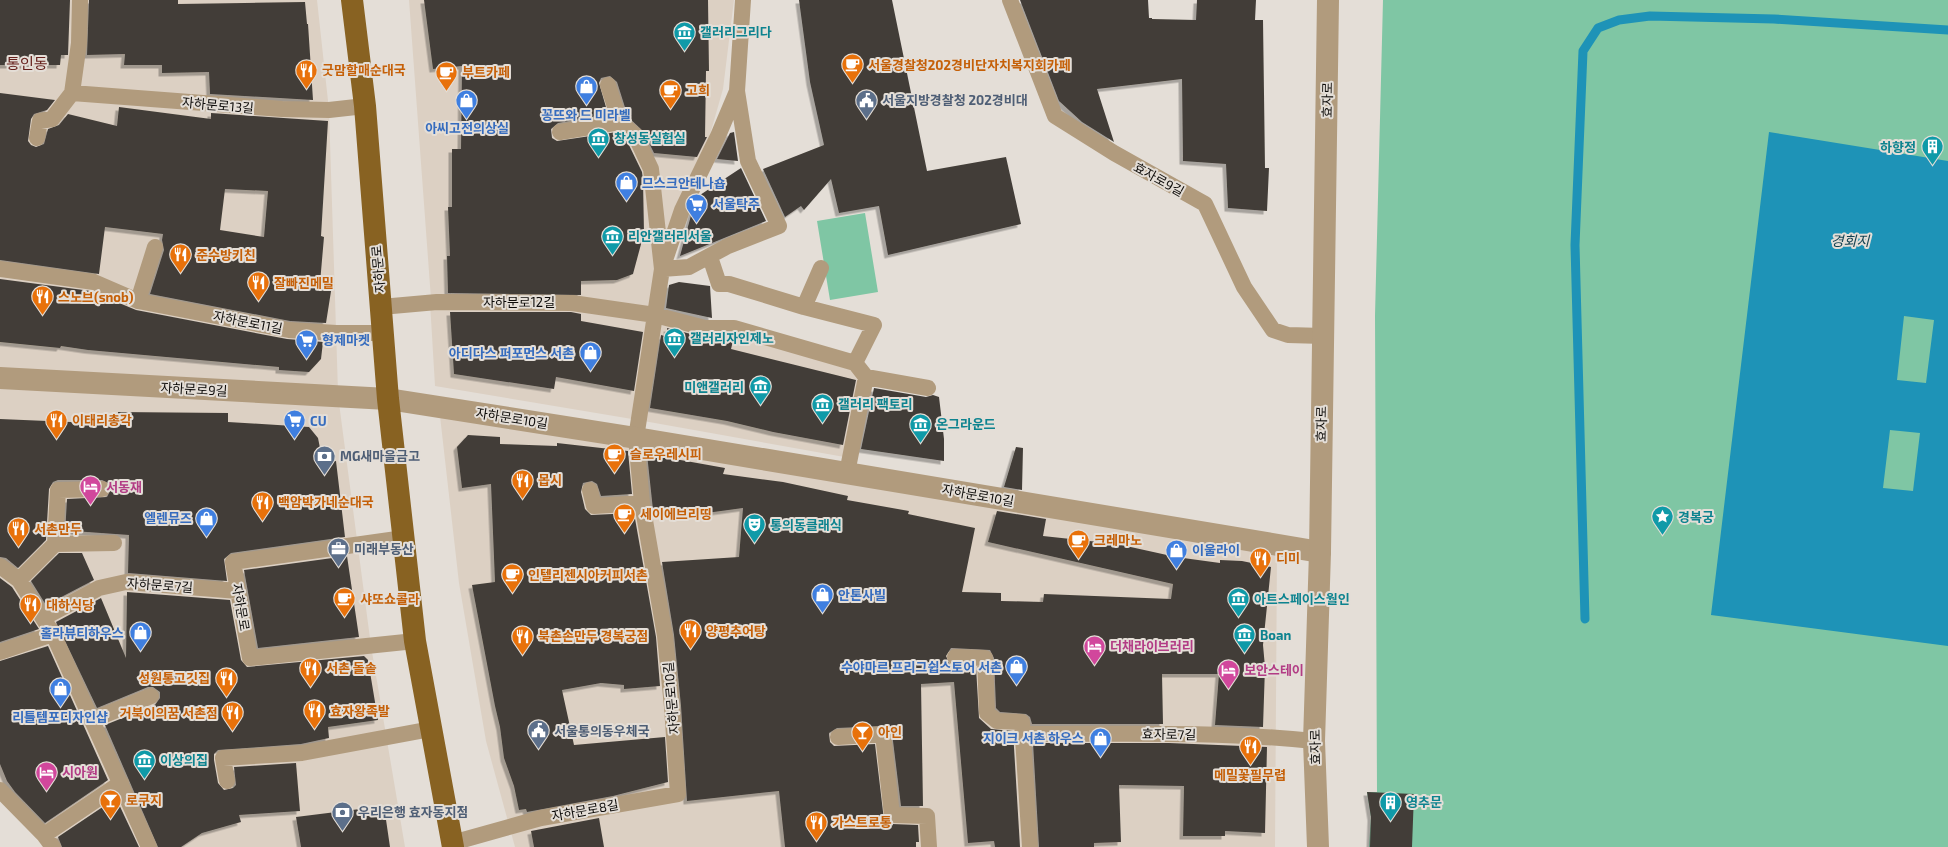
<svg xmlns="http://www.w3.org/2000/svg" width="1948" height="847" viewBox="0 0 1948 847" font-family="'Exo 2','Noto Sans KR',sans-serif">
	<defs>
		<filter id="shadow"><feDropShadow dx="-3.5" dy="3.5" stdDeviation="0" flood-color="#0004"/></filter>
	</defs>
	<rect width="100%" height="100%" fill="#e4ded7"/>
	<!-- built -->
	<path fill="#dcd0c3" d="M0,0H317L329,110L338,392L0,375Z
		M409,0H734L723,89L711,131L679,210L654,312L431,299Z
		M430,302L655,315L855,363L866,377L850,458L638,420L435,386Z
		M0,381L339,403L371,646L405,847H53L0,790Z
		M440,416L1277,552L1275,847H515L486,741L459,583Z"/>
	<!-- green -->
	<path fill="#7fc6a4" d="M1383,0H1948V847H1369L1371,817L1367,792H1377L1375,316Z
		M865,213L878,292L830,300L817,221Z"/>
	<!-- water -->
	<path fill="#1e93b7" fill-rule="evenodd" d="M1769,132L1948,161V646L1711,615ZM1904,316L1934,320L1926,383L1897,380ZM1890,430L1920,433L1913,491L1883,488Z"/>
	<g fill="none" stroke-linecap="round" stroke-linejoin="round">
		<!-- stream -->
		<path stroke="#1e93b7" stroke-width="9" d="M1585,619L1575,245L1583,51L1598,28L1619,20L1650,16L1774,19L1948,30"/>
	</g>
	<!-- building -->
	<path fill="#433e38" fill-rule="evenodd" filter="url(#shadow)" d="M0,0H70L68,55H61L60,65H0Z
		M89,0H178V4L305,2L307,24H308L313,100L210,94L209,72L162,73V65H124L125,54L87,55Z
		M424,0H708L709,71H706L705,137H707L697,157L654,153L643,131L628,117L617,82L610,76L601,78L599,83L608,114L558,123L551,129L552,138L557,141L617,132L627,141L642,172L643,180L644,233L633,274L617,280L581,281V295L448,293L447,256H450L448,207H452V149H461L462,66L433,69Z
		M799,0H892L927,171L1006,157L1021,224L888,255L879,206L839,213L831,179L804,210L801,206L785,217L763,169L824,145L810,82Z
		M1020,0H1148L1149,18H1152V19L1196,20L1197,0H1256L1255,20H1263L1265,168H1269L1267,211L1228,208L1226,164L1183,161L1182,79L1097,89L1114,142L1082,122L1059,101Z
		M0,93L55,100L47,110L34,114L31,119L28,141L31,145L36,147L44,144L48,129L59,125L68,114L117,126L119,107L211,119V113L328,121L321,236L324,237L320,283L332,285L326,323L290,321L150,294L164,250L162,240L163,234L105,227L99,274L0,260ZM225,189L268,191L264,237L220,230Z
		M734,132L738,161L717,159L730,133Z
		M741,168L766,221L680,256L693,208L700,195Z
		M0,279L91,291L97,293L96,299L112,300L136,310L287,339L323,342L321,359L309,372L279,370V367L88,350L61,346L60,348L0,342Z
		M679,282L710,286L712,318L666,308L669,285Z
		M450,312H571L581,314V321L643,332L634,391L556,377L554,389L454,374Z
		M667,328L703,337L722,338L733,341L731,349L856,380L843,445L773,432L727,421L650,408L661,335L668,337Z
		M874,388L926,397L933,395L939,397L944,439V461L861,449Z
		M118,412L228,413V422L309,427L318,438L323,463L336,461L345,537L231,553L224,559L227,581L128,573L129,535L73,531L75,534H65L67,499L107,497L111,489L110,484L102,480H58L53,482L49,489L46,540L18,568L6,558L0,557V419L118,424Z
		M468,435L500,437V444L557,446V443L628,451L632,494L601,496L597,484L592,481L583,483L581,492L585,509L591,515L634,513L656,637L660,686L624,689V685L601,683L562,690L574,745L665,737L668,782L613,796L527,812L526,809L519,810L514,786L504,758L500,727L495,706L472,585L495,582L491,484L462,488L457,447Z
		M1016,447L1023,448L1022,490L1004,487Z
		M647,454L725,468L723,474L783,482L848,496L847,500L909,511L908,514L975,528L962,592L1001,593V601L1043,602L1044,594L1171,599L1173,584L988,542L997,511L1046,519L1043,536L1117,544L1176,557L1220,563V560L1242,561L1271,567L1263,645L1265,667L1263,727L1215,725L1219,674H1162L1163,724H1032L1030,717L1026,714L1000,712L996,708L994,658L990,650L951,648L946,656L950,665L976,667L979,718L991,729L1013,731L1020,847H995L994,841L968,843L954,682L921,684L923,806H901L892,733L887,726L837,728L829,733L830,742L834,746L875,744L884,820L892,824L918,825L919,842H916V847H785L779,791L687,801L681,706L674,635L662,562L739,557L743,508L699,514L653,510Z
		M59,553H82L94,580L46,605L31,581Z
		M347,556L359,637L258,648L244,570Z
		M0,578L12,587L39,629L0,642Z
		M127,592L230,600L241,660L247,667L364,656L368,660L378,720L328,727L329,738L301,744L218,750L214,754V760L218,783L224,790L233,788L236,785L234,767L296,763L300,811L239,815L241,822L202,833L181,847H158L105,725L155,705L160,698V692L153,687H148L97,708L56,622L101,598L126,658Z
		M48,646L108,780L45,823L15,792L7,781L0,764V661Z
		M1033,743H1169L1267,747L1265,833L1225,831V836H1183L1184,786L1119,785L1121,842L1094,843V847H1039Z
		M1367,792L1414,794L1412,847H1370L1371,817Z
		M116,798L139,847H62L58,837Z
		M384,806L390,847H301L296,817Z
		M599,818L604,847H534L531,831Z"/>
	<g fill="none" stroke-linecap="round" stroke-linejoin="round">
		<!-- service -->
		<path stroke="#b19b7d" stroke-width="16" d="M80,0L79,43L72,93L282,109L329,110L365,106
			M1010,0L1055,116L1114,153L1205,204L1244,287L1273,330L1288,335L1323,336
			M608,85L620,122
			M560,132L620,122L635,135L651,169L662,269L689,267L728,246L779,226L748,161L737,91
			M37,138L40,121L52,119L72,93
			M710,257L719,284H729L804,307L874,325L855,363
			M0,269L94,282L138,301L289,330L336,333H383
			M138,301L155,247
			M381,307L437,302L572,303L655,315L662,269L682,210L718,136L737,91L743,0
			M804,307L821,268
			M847,473L866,377
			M590,490L594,506L642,503
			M404,538L233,562L250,658L415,641
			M55,544L58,490L102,489
			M0,566L19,580L53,634L149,847
			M19,580L55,544L114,543
			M43,618L99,588L126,582L238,591
			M0,652L53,634
			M955,657L985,658L987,713L997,721L1022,722L1030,847
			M92,720L151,696
			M1023,734C1120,734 1218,731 1314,741
			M838,737L883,734L892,815L927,816L929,847
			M227,781L223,758L302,753L431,729
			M0,790L44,835L53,847
			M44,835L121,783
			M452,843L541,818L678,794L672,707L665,636L642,503L636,438L655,315L705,328H734L855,363L866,377L928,388"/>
		<!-- minor -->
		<path stroke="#b19b7d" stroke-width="22" d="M0,378L388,399L636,438L1320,552"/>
		<!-- tertiary -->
		<path stroke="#b19b7d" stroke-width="22" d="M1318,847L1314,741L1320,552L1328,0"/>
		<!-- primary -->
		<path stroke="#886222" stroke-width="22" d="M352,0L365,106L388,399L415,641L453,847"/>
	</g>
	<!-- icons -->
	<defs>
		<symbol id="museum-pin" viewBox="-11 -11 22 30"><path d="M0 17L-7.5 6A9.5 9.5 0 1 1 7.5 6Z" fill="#0f9aa8" stroke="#e4ded7"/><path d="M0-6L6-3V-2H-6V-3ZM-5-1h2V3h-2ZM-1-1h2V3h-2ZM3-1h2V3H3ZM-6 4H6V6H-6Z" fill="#fff"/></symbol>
		<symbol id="cafe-pin" viewBox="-11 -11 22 30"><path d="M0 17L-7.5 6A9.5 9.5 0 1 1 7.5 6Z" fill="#e8710a" stroke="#e4ded7"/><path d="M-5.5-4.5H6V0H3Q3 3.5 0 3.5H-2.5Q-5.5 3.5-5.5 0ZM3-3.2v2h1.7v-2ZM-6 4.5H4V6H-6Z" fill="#fff"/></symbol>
		<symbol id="restaurant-pin" viewBox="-11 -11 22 30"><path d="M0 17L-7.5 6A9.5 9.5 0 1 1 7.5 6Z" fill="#e8710a" stroke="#e4ded7"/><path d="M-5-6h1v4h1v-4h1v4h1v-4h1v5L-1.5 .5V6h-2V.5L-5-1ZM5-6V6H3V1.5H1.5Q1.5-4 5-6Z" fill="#fff"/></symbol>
		<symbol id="shop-pin" viewBox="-11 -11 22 30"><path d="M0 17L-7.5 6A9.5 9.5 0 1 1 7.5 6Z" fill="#3f7fe0" stroke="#e4ded7"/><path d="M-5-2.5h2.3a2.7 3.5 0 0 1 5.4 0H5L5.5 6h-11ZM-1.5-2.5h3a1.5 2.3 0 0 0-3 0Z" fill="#fff"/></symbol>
		<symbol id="civic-pin" viewBox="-11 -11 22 30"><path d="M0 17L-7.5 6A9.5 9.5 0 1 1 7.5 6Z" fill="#5c6f8a" stroke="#e4ded7"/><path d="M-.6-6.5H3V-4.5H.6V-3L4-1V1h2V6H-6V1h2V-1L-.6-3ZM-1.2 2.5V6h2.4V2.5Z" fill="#fff"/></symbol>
		<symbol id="building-pin" viewBox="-11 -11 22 30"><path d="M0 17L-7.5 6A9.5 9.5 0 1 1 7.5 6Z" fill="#0f9aa8" stroke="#e4ded7"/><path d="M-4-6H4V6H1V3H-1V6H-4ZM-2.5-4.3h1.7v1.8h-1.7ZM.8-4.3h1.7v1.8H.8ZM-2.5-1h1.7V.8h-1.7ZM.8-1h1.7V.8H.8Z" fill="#fff"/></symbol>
		<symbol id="supermarket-pin" viewBox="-11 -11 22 30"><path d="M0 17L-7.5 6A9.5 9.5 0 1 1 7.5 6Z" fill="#3f7fe0" stroke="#e4ded7"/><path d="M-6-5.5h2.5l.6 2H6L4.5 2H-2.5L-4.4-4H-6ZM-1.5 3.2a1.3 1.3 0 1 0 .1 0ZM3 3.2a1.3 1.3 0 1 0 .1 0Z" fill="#fff"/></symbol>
		<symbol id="bank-pin" viewBox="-11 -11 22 30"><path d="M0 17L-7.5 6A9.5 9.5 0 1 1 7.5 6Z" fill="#5c6f8a" stroke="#e4ded7"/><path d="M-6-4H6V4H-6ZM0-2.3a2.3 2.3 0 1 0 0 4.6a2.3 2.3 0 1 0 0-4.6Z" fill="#fff"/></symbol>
		<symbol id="hotel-pin" viewBox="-11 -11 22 30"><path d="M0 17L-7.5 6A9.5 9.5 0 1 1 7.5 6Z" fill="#d1479c" stroke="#e4ded7"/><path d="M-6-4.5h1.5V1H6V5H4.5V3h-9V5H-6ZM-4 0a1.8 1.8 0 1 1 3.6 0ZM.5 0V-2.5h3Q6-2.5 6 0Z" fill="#fff"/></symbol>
		<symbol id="sight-pin" viewBox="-11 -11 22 30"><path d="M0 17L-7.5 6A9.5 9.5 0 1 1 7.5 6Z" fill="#0f9aa8" stroke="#e4ded7"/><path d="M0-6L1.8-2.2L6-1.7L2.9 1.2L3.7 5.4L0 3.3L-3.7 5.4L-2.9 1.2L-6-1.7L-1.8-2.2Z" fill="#fff"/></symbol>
		<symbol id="theatre-pin" viewBox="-11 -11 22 30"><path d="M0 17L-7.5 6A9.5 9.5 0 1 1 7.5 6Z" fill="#0f9aa8" stroke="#e4ded7"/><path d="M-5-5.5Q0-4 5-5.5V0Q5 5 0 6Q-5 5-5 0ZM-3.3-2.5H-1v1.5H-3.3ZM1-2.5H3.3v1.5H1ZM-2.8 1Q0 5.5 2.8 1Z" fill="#fff"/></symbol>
		<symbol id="office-pin" viewBox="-11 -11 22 30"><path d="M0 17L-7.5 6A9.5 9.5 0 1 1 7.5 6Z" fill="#5c6f8a" stroke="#e4ded7"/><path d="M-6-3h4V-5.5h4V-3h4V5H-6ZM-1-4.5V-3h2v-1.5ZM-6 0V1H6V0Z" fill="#fff"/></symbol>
		<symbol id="bar-pin" viewBox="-11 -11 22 30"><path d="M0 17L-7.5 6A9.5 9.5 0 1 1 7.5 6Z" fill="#e8710a" stroke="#e4ded7"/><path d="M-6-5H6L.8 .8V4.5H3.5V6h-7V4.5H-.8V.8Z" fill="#fff"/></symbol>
	</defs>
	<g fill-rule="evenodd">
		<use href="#museum-pin" x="672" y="20" width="25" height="34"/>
		<use href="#cafe-pin" x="840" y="52" width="25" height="34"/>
		<use href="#restaurant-pin" x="294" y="58" width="25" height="34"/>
		<use href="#cafe-pin" x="434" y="60" width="25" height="34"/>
		<use href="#shop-pin" x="574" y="74" width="25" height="34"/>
		<use href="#cafe-pin" x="658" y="78" width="25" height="34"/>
		<use href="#shop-pin" x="454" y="88" width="25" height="34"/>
		<use href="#civic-pin" x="854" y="88" width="25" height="34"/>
		<use href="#museum-pin" x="586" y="126" width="25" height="34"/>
		<use href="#building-pin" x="1920" y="134" width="25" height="34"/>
		<use href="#shop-pin" x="614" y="170" width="25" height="34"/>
		<use href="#supermarket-pin" x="684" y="192" width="25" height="34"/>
		<use href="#museum-pin" x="600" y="224" width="25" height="34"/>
		<use href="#restaurant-pin" x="168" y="242" width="25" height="34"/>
		<use href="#restaurant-pin" x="246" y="270" width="25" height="34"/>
		<use href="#restaurant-pin" x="30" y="284" width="25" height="34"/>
		<use href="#museum-pin" x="662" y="326" width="25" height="34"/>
		<use href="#supermarket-pin" x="294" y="328" width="25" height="34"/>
		<use href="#shop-pin" x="578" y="340" width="25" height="34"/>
		<use href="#museum-pin" x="748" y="374" width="25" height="34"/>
		<use href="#museum-pin" x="810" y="392" width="25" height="34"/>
		<use href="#restaurant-pin" x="44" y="408" width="25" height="34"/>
		<use href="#supermarket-pin" x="282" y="408" width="25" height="34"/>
		<use href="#museum-pin" x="908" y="412" width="25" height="34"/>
		<use href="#cafe-pin" x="602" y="442" width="25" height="34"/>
		<use href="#bank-pin" x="312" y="444" width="25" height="34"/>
		<use href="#restaurant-pin" x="510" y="468" width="25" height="34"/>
		<use href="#hotel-pin" x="78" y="474" width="25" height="34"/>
		<use href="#restaurant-pin" x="250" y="490" width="25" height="34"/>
		<use href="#cafe-pin" x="612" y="502" width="25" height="34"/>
		<use href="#sight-pin" x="1650" y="504" width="25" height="34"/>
		<use href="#shop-pin" x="194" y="506" width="25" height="34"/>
		<use href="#theatre-pin" x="742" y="512" width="25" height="34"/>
		<use href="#restaurant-pin" x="6" y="516" width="25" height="34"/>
		<use href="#cafe-pin" x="1066" y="528" width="25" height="34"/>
		<use href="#office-pin" x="326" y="536" width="25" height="34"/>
		<use href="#shop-pin" x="1164" y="538" width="25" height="34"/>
		<use href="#restaurant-pin" x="1248" y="546" width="25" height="34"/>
		<use href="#cafe-pin" x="500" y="562" width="25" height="34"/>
		<use href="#shop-pin" x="810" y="582" width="25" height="34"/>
		<use href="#cafe-pin" x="332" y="586" width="25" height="34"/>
		<use href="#museum-pin" x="1226" y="586" width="25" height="34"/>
		<use href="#restaurant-pin" x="18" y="592" width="25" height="34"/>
		<use href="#restaurant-pin" x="678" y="618" width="25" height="34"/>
		<use href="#shop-pin" x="128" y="620" width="25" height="34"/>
		<use href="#museum-pin" x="1232" y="622" width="25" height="34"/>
		<use href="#restaurant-pin" x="510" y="624" width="25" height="34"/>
		<use href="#hotel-pin" x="1082" y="634" width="25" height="34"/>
		<use href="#shop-pin" x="1004" y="654" width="25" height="34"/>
		<use href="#restaurant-pin" x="298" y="656" width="25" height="34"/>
		<use href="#hotel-pin" x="1216" y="658" width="25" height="34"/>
		<use href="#restaurant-pin" x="214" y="666" width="25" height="34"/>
		<use href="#shop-pin" x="48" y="676" width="25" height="34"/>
		<use href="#restaurant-pin" x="302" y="698" width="25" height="34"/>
		<use href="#restaurant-pin" x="220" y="700" width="25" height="34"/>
		<use href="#civic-pin" x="526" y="718" width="25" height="34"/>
		<use href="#bar-pin" x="850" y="720" width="25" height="34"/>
		<use href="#shop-pin" x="1088" y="726" width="25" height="34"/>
		<use href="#restaurant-pin" x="1238" y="734" width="25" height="34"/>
		<use href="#museum-pin" x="132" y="748" width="25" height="34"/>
		<use href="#hotel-pin" x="34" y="760" width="25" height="34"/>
		<use href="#bar-pin" x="98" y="788" width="25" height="34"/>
		<use href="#building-pin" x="1378" y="790" width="25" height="34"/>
		<use href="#bank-pin" x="330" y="800" width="25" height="34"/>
		<use href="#restaurant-pin" x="804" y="810" width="25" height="34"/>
	</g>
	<g text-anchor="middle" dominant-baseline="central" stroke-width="4" stroke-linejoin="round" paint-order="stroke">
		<!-- culture labels -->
		<g font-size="13" font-weight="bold" fill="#0d838f" stroke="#e4ded7" text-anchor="start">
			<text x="700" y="32">갤러리그리다</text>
			<text x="614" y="138">창성동실험실</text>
			<text x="1916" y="147" text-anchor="end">하향정</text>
			<text x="628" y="236">리안갤러리서울</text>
			<text x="690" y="338">갤러리자인제노</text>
			<text x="744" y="387" text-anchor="end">미앤갤러리</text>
			<text x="838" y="404">갤러리 팩토리</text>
			<text x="936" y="424">온그라운드</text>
			<text x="1678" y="517">경복궁</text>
			<text x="770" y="525">통의동클래식</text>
			<text x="1254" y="599">아트스페이스월인</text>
			<text x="1260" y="635">Boan</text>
			<text x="160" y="760">이상의집</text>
			<text x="1406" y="802">영추문</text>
		</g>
		<!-- food labels -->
		<g font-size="13" font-weight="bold" fill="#c56008" stroke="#e4ded7" text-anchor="start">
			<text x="868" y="65">서울경찰청202경비단자치복지회카페</text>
			<text x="322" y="70">굿맘할매순대국</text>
			<text x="462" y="72">부트카페</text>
			<text x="686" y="90">고희</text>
			<text x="196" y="255">준수방키친</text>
			<text x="274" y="283">잘빠진메밀</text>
			<text x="58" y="297">스노브(snob)</text>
			<text x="72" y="420">이태리총각</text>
			<text x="630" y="454">슬로우레시피</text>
			<text x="538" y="480">몹시</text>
			<text x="278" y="502">백암박가네순대국</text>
			<text x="640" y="514">세이에브리띵</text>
			<text x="34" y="529">서촌만두</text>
			<text x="1094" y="540">크레마노</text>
			<text x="1276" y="558">디미</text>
			<text x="528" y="575">인텔리젠시아커피서촌</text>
			<text x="360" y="599">샤또쇼콜라</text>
			<text x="46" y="605">대하식당</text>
			<text x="706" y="631">양평추어탕</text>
			<text x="538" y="636">북촌손만두 경복궁점</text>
			<text x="326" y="668">서촌 돌솥</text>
			<text x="210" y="678" text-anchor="end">성원통고깃집</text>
			<text x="330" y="711">효자왕족발</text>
			<text x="218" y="713" text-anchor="end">거북이의꿈 서촌점</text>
			<text x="878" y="732">아인</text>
			<text x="1250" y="775" text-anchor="middle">메밀꽃필무렵</text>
			<text x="126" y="800">로쿠지</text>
			<text x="832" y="822">가스트로통</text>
		</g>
		<!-- service labels -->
		<g font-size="13" font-weight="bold" fill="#4e5e75" stroke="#e4ded7" text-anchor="start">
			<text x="882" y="100">서울지방경찰청 202경비대</text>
			<text x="340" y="456">MG새마을금고</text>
			<text x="354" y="549">미래부동산</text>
			<text x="554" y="731">서울통의동우체국</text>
			<text x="358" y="812">우리은행 효자동지점</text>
		</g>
		<!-- street labels -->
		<g font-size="13" fill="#0d0b09" stroke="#e4ded7">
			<text transform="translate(1327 100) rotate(-89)">효자로</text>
			<text transform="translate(218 105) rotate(5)">자하문로13길</text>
			<text transform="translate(1159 179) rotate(29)">효자로9길</text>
			<text transform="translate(378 269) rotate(-95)">자하문로</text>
			<text x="519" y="302">자하문로12길</text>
			<text transform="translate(248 322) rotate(11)">자하문로11길</text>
			<text transform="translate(194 389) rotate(3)">자하문로9길</text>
			<text transform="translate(512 418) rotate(9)">자하문로10길</text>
			<text transform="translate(1321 424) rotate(-89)">효자로</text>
			<text transform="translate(978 495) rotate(10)">자하문로10길</text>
			<text transform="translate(160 585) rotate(4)">자하문로7길</text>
			<text transform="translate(241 607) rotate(80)">자하문로</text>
			<text transform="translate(671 698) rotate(-95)">자하문로10길</text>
			<text transform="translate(1169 734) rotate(1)">효자로7길</text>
			<text transform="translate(1315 747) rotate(-91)">효자로</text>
			<text transform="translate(585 810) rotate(-10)">자하문로8길</text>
		</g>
		<!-- shop labels -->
		<g font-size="13" font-weight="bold" fill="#366cbe" stroke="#e4ded7" text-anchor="start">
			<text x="586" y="115" text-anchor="middle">꽁뜨와 드 미라벨</text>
			<text x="467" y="128" text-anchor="middle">아씨고전의상실</text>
			<text x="642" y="183">므스크안테나숍</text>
			<text x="712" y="204">서울탁주</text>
			<text x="322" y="340">형제마켓</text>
			<text x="574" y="353" text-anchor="end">아디다스 퍼포먼스 서촌</text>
			<text x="310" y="421">CU</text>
			<text x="192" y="518" text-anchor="end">엘렌뮤즈</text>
			<text x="1192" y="550">이울라이</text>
			<text x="838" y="595">안톤사빌</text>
			<text x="124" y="633" text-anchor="end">홀라뷰티하우스</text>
			<text x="1002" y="667" text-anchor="end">수야마르 프리그쉽스토어 서촌</text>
			<text x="60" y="717" text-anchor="middle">리틀템포디자인샵</text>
			<text x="1084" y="738" text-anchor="end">지이크 서촌 하우스</text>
		</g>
		<!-- hotel labels -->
		<g font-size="13" font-weight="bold" fill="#b23c85" stroke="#e4ded7" text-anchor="start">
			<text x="106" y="487">서동재</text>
			<text x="1110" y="646">더채라이브러리</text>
			<text x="1244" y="670">보안스테이</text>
			<text x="62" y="772">시아원</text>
		</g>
		<!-- water labels -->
		<g font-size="14" font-style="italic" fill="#134151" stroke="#e4ded7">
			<text x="1850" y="240">경회지</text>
		</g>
		<!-- quarter labels -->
		<g font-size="15" fill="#65201c" stroke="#e4ded7">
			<text x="27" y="63">통인동</text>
		</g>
	</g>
</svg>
